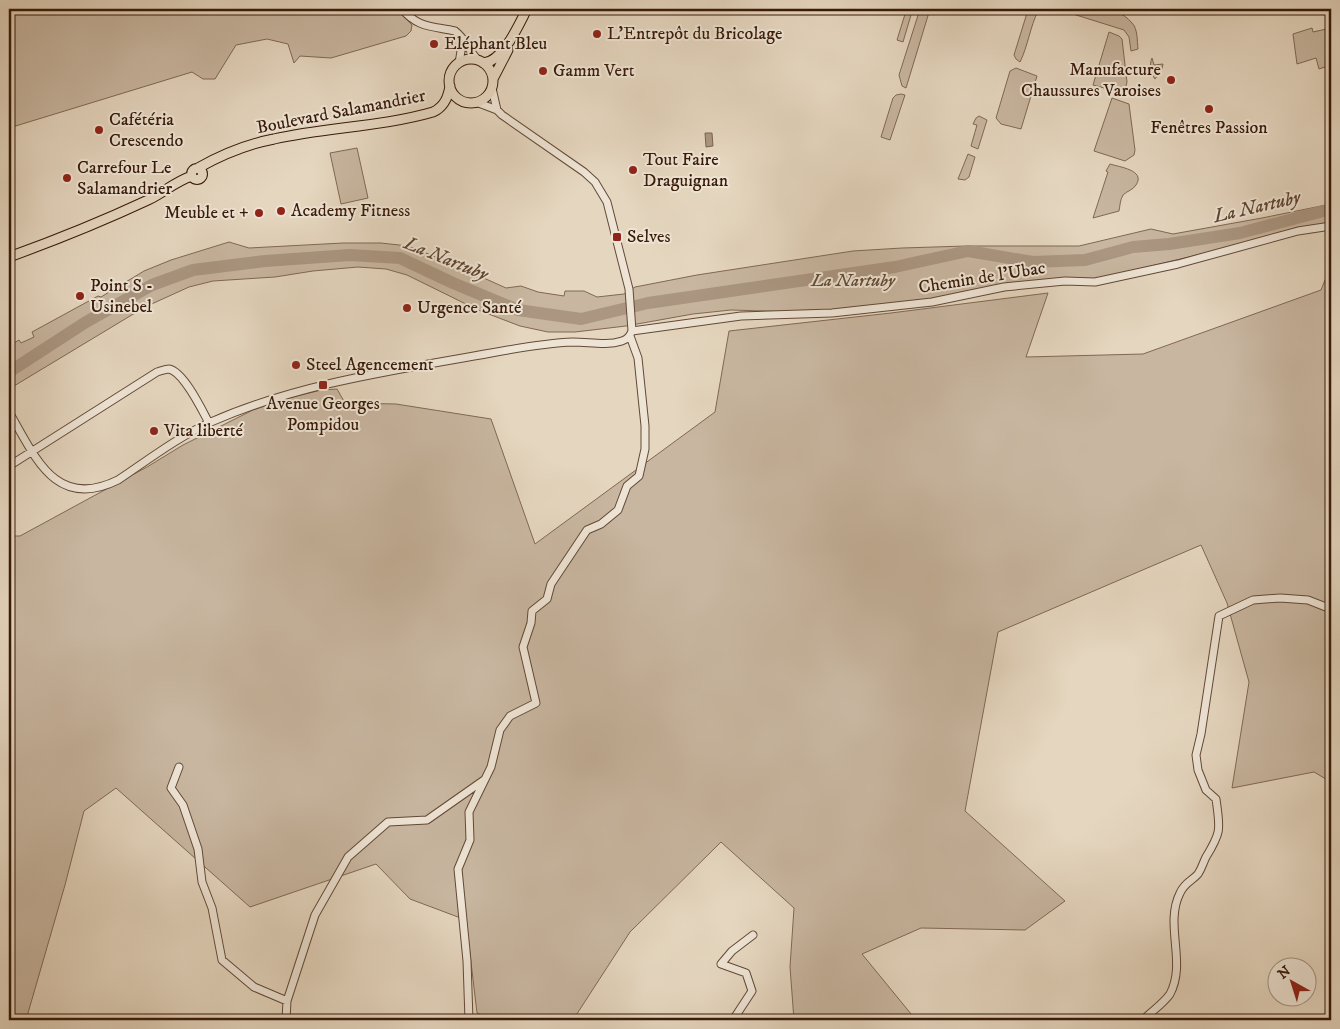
<svg xmlns="http://www.w3.org/2000/svg" width="1340" height="1029" viewBox="0 0 1340 1029" font-family="'IM FELL DW Pica',serif">
	<rect width="100%" height="100%" fill="#e5d6bf"/>
	<filter id="stains"><feTurbulence type="fractalNoise" baseFrequency=".004" numOctaves="4"/><feColorMatrix values="0 0 0 0 .2 0 0 0 0 .09 0 0 0 0 .02 0 0 0 .5 -.17"/></filter>
	<radialGradient id="worn" r=".72"><stop offset=".6" stop-color="#630" stop-opacity="0"/><stop offset="1" stop-color="#630" stop-opacity=".3"/></radialGradient>
	<!-- green -->
	<path fill="#c8b6a0" stroke="#806854" d="M9,9H397L412,25L411,31L406,36L331,58L300,56L294,63L288,44L267,39L236,45L215,79H203L192,72L9,128Z
		M920,9H930L906,88L902,86L899,75Z
		M1057,9C1081,9 1115,2 1132,23C1138,29 1137,41 1138,49L1131,51L1129,37L1124,30Z
		M1031,10L1038,11C1030,27 1028,46 1020,62L1016,59L1014,55L1027,13Z
		M906,11L910,13L911,15L903,42L897,40Z
		M1312,28L1313,32L1331,28V65L1319,69L1316,58L1297,64L1293,34Z
		M1109,32L1119,36L1122,39L1127,82L1126,86L1119,92L1093,85Z
		M1152,58L1154,65L1163,64L1162,69L1155,79C1151,74 1149,64 1152,58Z
		M1016,68L1037,76L1021,129L1001,124L996,118L1010,71Z
		M901,94L905,95L890,140L881,137L893,98L896,95Z
		M1112,98L1129,104L1135,150L1134,155L1125,161L1094,151Z
		M979,116L987,120L978,149L971,146L977,125L973,124L976,118Z
		M357,148L368,198L341,204L330,153Z
		M968,154L975,157L969,177L965,180L958,179Z
		M1110,164C1119,167 1146,170 1136,185C1133,190 1127,191 1123,195C1120,200 1120,206 1119,211L1093,218L1108,172L1106,171Z
		M1331,204V226L1301,230L1097,279L1065,281L932,302L832,313L731,310L693,314L626,326L575,332H548L520,326L478,310L407,275L386,269L358,267L313,271L275,277L213,281L189,287L145,307L9,389V369L11,367L9,364V346L19,340L21,343L34,337L32,332L98,296L101,297L144,271L171,260L229,242L249,248L343,243H381L408,246L446,261L506,288L521,286L538,292L564,296L565,291H584L597,297L624,294L635,287L697,275L853,251L902,248L966,246H1079L1151,229L1173,234L1262,218Z
		M1331,265V782L1314,772L1232,788L1249,682L1227,603L1201,545L998,632L965,811L1065,901L1025,930L921,928L862,954L916,1020H794L790,967L794,908L721,842L630,932L573,1020H494L477,1013L466,920L410,899L376,864L250,907L116,788L84,811L65,885L26,1020H9V536H20L147,467L183,445L253,410L285,399L321,390L337,389L345,403L396,404L491,419L535,544L715,412L729,331L891,313L1048,293L1026,357L1143,354L1321,290Z"/>
	<!-- water -->
	<path fill="#aa9681" stroke="#7c6451" d="M705,133H712L713,146L706,147Z"/>
	<g fill="none" stroke-linecap="round" stroke-linejoin="round">
		<!-- river -->
		<path stroke="#aa9681" stroke-width="12" d="M9,372L86,322L152,285L193,270L265,261L350,255L400,258L453,283L518,310L581,319L648,303L895,267L968,251L1033,262L1085,260L1133,247L1169,244L1240,233L1331,209"/>
		<defs>
			<path id="minor" d="M402,9C418,28 432,26 455,31C466,39 469,52 479,61
				M459,63L463,39
				M476,102L497,110
				M632,331L741,316L832,313L932,302L1004,287L1065,281L1095,282L1178,264L1298,231L1331,226
				M9,412C35,456 55,511 118,480C148,460 178,437 211,422C299,383 397,370 491,353C518,348 546,343 573,342C590,342 606,346 622,341C628,339 630,336 632,331L629,289L607,202L595,182L584,172L502,115L497,110L492,88
				M9,466L157,372C161,371 165,369 169,369C184,372 202,410 209,423
				M179,767L171,788L183,805L198,849L202,882L212,908L222,960L254,987L287,1001
				M286,1020L287,1001L315,915L348,857L388,822L427,820L484,780
				M469,1020L467,961L458,869L470,840L469,812L491,767L500,730L510,716L536,703L523,647L531,623L532,611L547,599L551,584L587,530L601,524L618,510L627,486L639,476L645,449V426L638,358L630,336
				M733,1020L752,991L746,973L721,964L732,951L753,935
				M1143,1020C1151,1012 1164,1003 1170,994C1187,962 1164,925 1180,893C1185,882 1192,881 1198,874C1202,868 1203,863 1206,857C1222,831 1220,829 1216,799L1206,790L1198,770L1196,755L1201,734L1219,616L1253,600L1280,598L1308,600L1331,609"/>
			<path id="major" d="M449 81a22 22 0 1 1 44 0a22 22 0 1 1-44 0Z
				M483,63C503,62 519,24 527,9
				M493,79L508,50
				M198,168C221,155 248,144 274,139C326,127 381,127 433,112C444,107 448,98 450,86
				M191.5 174a5.5 5.5 0 1 1 11 0a5.5 5.5 0 1 1-11 0Z
				M9,257C56,240 103,221 148,200C163,193 176,181 192,176"/>
		</defs>
		<!-- minor casing -->
		<use href="#minor" stroke="#634936" stroke-width="9"/>
		<!-- major casing -->
		<use href="#major" stroke="#381a08" stroke-width="11"/>
		<!-- minor -->
		<use href="#minor" stroke="#eee4d5" stroke-width="7"/>
		<!-- major -->
		<use href="#major" stroke="#e5d6bf" stroke-width="9"/>
	</g>
	<!-- markers -->
	<g fill="#8f2418" stroke="#eee4d5" stroke-width="2">
		<circle cx="597" cy="34" r="5"/>
		<circle cx="434" cy="44" r="5"/>
		<circle cx="543" cy="71" r="5"/>
		<circle cx="1171" cy="80" r="5"/>
		<circle cx="1209" cy="109" r="5"/>
		<circle cx="99" cy="130" r="5"/>
		<circle cx="633" cy="170" r="5"/>
		<circle cx="67" cy="178" r="5"/>
		<circle cx="281" cy="211" r="5"/>
		<circle cx="259" cy="213" r="5"/>
		<rect x="612" y="232" width="10" height="10" rx="2.5"/>
		<circle cx="80" cy="296" r="5"/>
		<circle cx="407" cy="308" r="5"/>
		<circle cx="296" cy="365" r="5"/>
		<rect x="318" y="380" width="10" height="10" rx="2.5"/>
		<circle cx="154" cy="431" r="5"/>
	</g>
	<g text-anchor="middle" dominant-baseline="central" stroke-width="4" stroke-linejoin="round" paint-order="stroke">
		<!-- poi labels -->
		<g font-size="18" fill="#381a08" stroke="#eee4d5" text-anchor="start">
			<text x="607" y="34">L'Entrepôt du Bricolage</text>
			<text x="444" y="44">Eléphant Bleu</text>
			<text x="1161" y="70" text-anchor="end">Manufacture<tspan x="1161" dy="21">Chaussures Varoises</tspan></text>
			<text x="553" y="71">Gamm Vert</text>
			<text x="109" y="120">Cafétéria<tspan x="109" dy="21">Crescendo</tspan></text>
			<text x="1209" y="128" text-anchor="middle">Fenêtres Passion</text>
			<text x="643" y="160">Tout Faire<tspan x="643" dy="21">Draguignan</tspan></text>
			<text x="77" y="168">Carrefour Le<tspan x="77" dy="21">Salamandrier</tspan></text>
			<text x="291" y="211">Academy Fitness</text>
			<text x="249" y="213" text-anchor="end">Meuble et +</text>
			<text x="627" y="237">Selves</text>
			<text x="90" y="286">Point S -<tspan x="90" dy="21">Usinebel</tspan></text>
			<text x="417" y="308">Urgence Santé</text>
			<text x="306" y="365">Steel Agencement</text>
			<text x="323" y="404" text-anchor="middle">Avenue Georges<tspan x="323" dy="21">Pompidou</tspan></text>
			<text x="164" y="431">Vita liberté</text>
		</g>
		<!-- street labels -->
		<g font-size="18" fill="#381a08" stroke="#eee4d5">
			<text transform="translate(341 112) rotate(-11)">Boulevard Salamandrier</text>
			<text transform="translate(982 278) rotate(-9)">Chemin de l'Ubac</text>
		</g>
		<!-- park labels -->
		<g font-size="18" font-style="italic" fill="#634936" stroke="#eee4d5">
			<text x="853" y="281">La Nartuby</text>
		</g>
		<!-- water labels -->
		<g font-size="19" font-style="italic" fill="#604532" stroke="#eee4d5">
			<text transform="translate(1257 207) rotate(-13)">La Nartuby</text>
			<text transform="translate(446 259) rotate(22)">La Nartuby</text>
		</g>
	</g>
	<!-- margin -->
	<rect width="1340" height="1029" fill="none" stroke="#e5d6bf" stroke-width="30"/>
	<rect x="10" y="10" width="1320" height="1009" fill="none" stroke="#381a08" stroke-width="2.5"/>
	<rect x="15" y="15" width="1310" height="999" fill="none" stroke="#381a08"/>
	<!-- north arrow -->
	<g transform="translate(1292 982) rotate(321)"><circle r="24" fill="#eee4d5" stroke="#a59383"/>
	<path d="M0-4L9 19L0 12L-9 19Z" fill="#8f2418"/>
	<text y="-8" font-size="14" font-weight="bold" text-anchor="middle" fill="#381a08">N</text>
	</g>
	<rect width="100%" height="100%" filter="url(#stains)"/>
	<rect width="100%" height="100%" fill="url(#worn)"/>
</svg>
